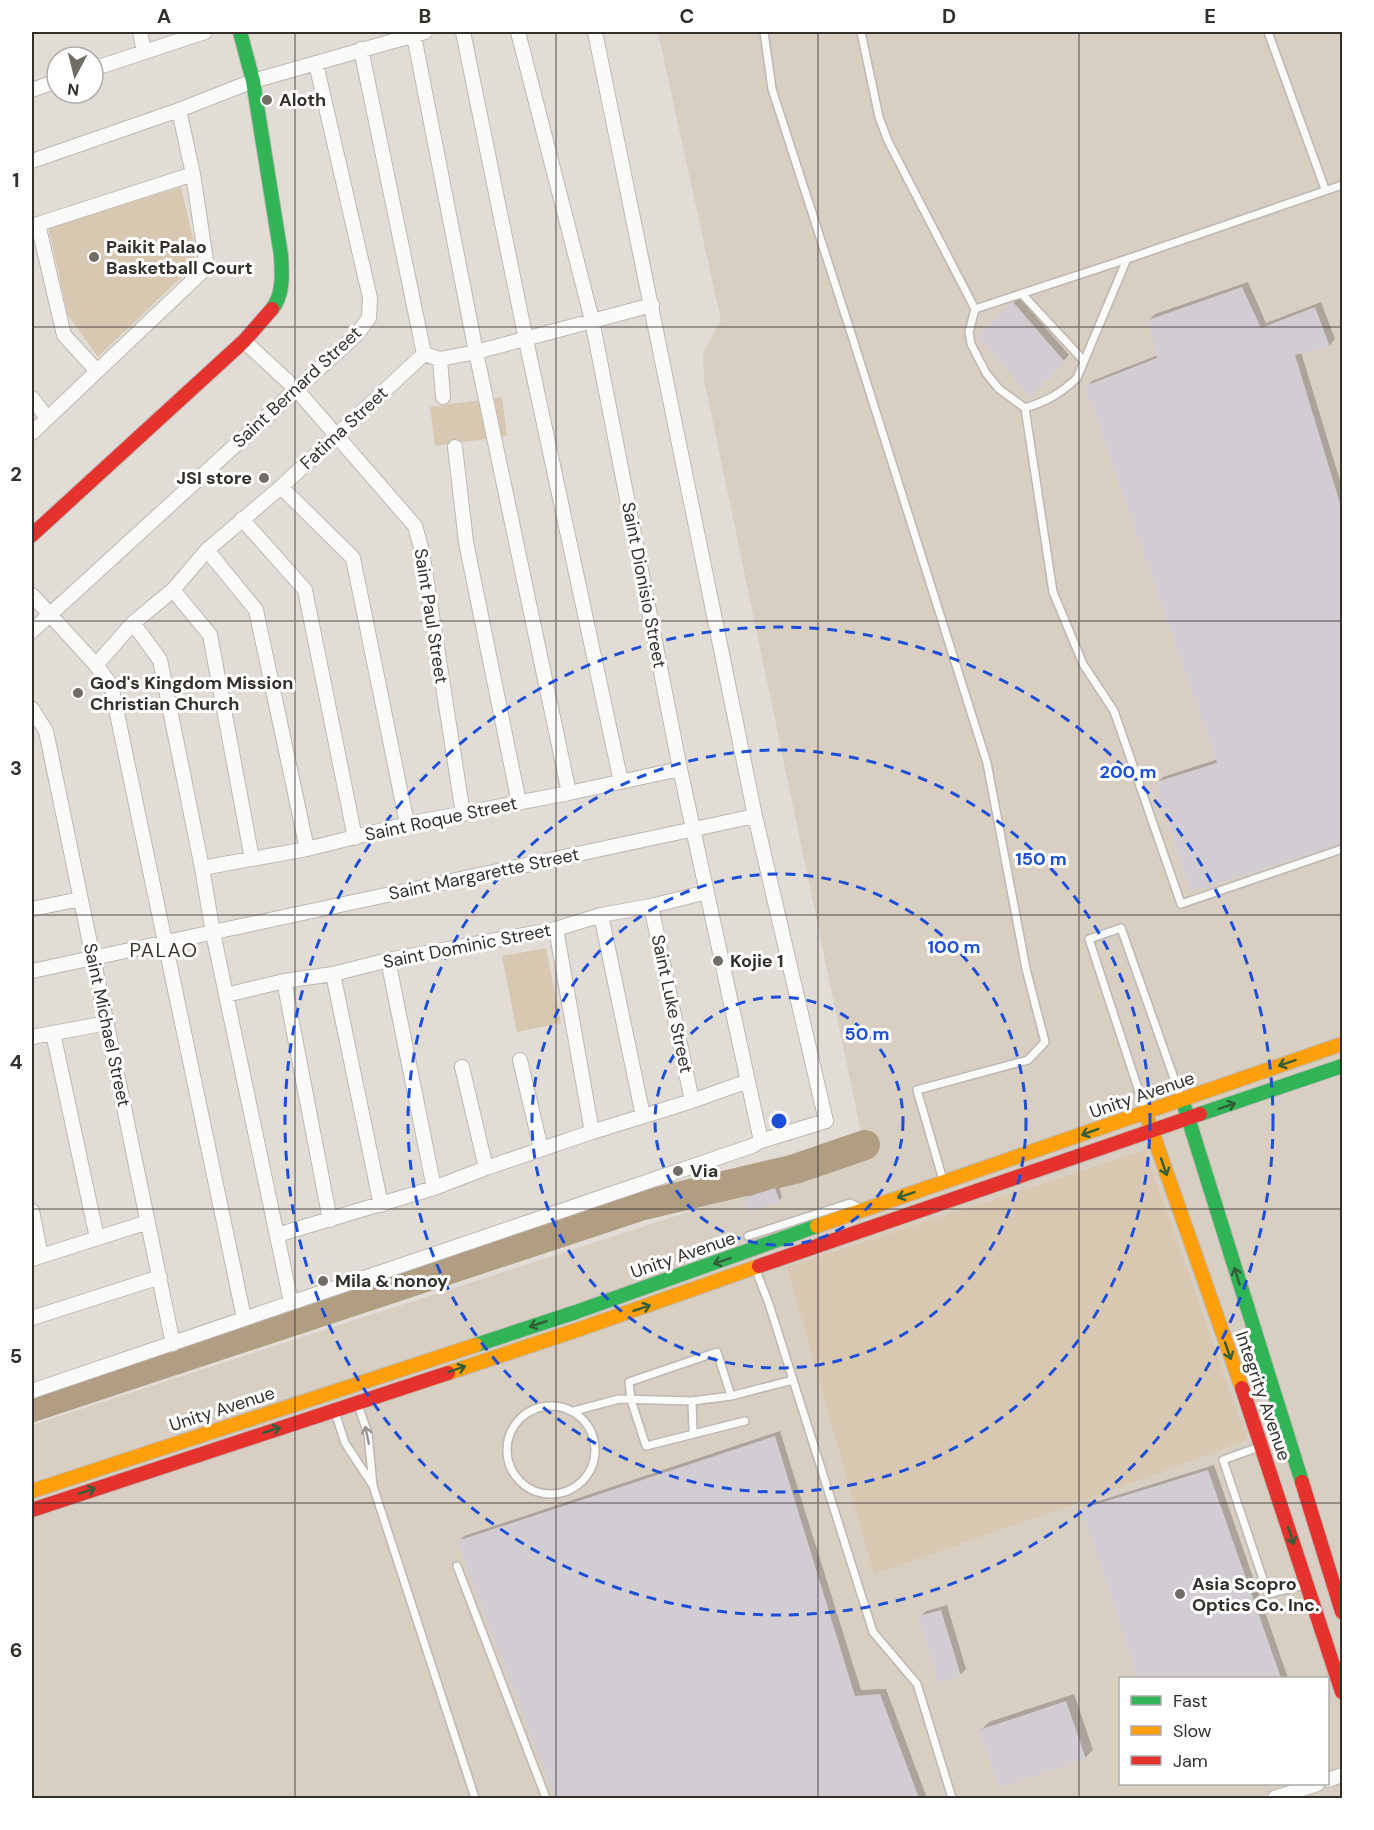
<svg xmlns="http://www.w3.org/2000/svg" width="1374" height="1830" viewBox="0 0 1374 1830" font-family="'DM Sans',sans-serif">
	<rect width="100%" height="100%" fill="#e1dcd5"/>
	<!-- built -->
	<path fill="#d8cec2" fill-rule="evenodd" d="M658,32H1342V1798H32V1425L867,1154L862,1137L704,379L703,352L721,321ZM1120,1678H1328V1784H1120Z"/>
	<!-- green -->
	<path fill="#d9c8b1" d="M181,187L196,252L190,269L98,357L68,315L48,226Z
		M502,397L507,436L435,446L430,407Z
		M546,948L561,1023L517,1032L502,956Z
		M1145,1150L1247,1440L1060,1509L874,1574L787,1267Z"/>
	<!-- shadow -->
	<path fill="#0003" d="M1248,282L1266,323L1321,302L1335,339L1330,345L1301,352L1342,487V843L1191,890L1158,782L1163,777L1218,759L1086,387L1092,381L1158,355L1149,320L1155,314Z
		M1019,297L1069,355L1031,396L980,336Z
		M779,1186L782,1197L779,1201L746,1199L749,1195Z
		M780,1431L861,1690L886,1689L927,1798H557L459,1542L464,1536Z
		M1214,1465L1288,1678H1139L1083,1510L1089,1504Z
		M947,1605L966,1669L960,1675L920,1617L926,1611Z
		M1074,1694L1093,1750L1085,1758L981,1730L989,1722Z"/>
	<g fill="none" stroke-linecap="round" stroke-linejoin="round">
		<!-- river -->
		<path stroke="#b19d82" stroke-width="30" d="M32,1407L640,1206L795,1169L865,1145"/>
	</g>
	<!-- building -->
	<path fill="#d2cdd2" d="M1242,287L1261,328L1315,307L1330,347L1295,355L1342,510V843L1190,892L1156,782L1217,763L1085,386L1157,358L1148,320Z
		M1013,302L1065,362L1031,398L977,336L1010,303Z
		M775,1188L780,1202L749,1212L744,1198Z
		M775,1436L855,1696L880,1694L919,1798H555L457,1541Z
		M1208,1470L1281,1678H1138L1081,1509Z
		M941,1610L961,1676L938,1683L918,1616Z
		M1066,1701L1086,1759L999,1788L979,1730Z"/>
	<g fill="none" stroke-linecap="round" stroke-linejoin="round">
		<defs>
			<path id="lane" d="M764,32L772,89L851,333L987,763L1026,969L1045,1042L1028,1060L917,1090L943,1180
				M861,32L879,117L888,141L975,309L1127,259
				M1268,32L1325,189
				M1342,185L1127,259L1077,378C1060,394 1047,401 1025,408L1053,592L1083,664L1114,711L1181,904L1342,849
				M1022,294L1084,361
				M975,309L969,332L971,344L986,373L999,389L1025,408
				M1145,1110L1089,939L1121,928L1181,1098
				M748,1236L850,1203L858,1207
				M755,1268L769,1304L873,1632L917,1684L952,1798
				M731,1396L717,1352L629,1382L631,1400L646,1446L745,1421
				M692,1401L693,1432
				M358,1405L368,1434L373,1486L475,1798
				M507 1450a44 44 0 1 1 88 0a44 44 0 1 1-88 0Z
				M574,1411L619,1399L692,1401L731,1396L793,1380
				M335,1412L345,1443L372,1484
				M1259,1447L1223,1460L1268,1594L1304,1585
				M457,1566L546,1798"/>
			<path id="street" d="M140,32L144,52
				M463,32L526,340L621,782
				M518,32L592,320L680,769L761,1141
				M414,36L476,352L569,793
				M361,49L424,354
				M93,69L205,32
				M32,90L57,81
				M32,161L179,110L253,81L425,32
				M38,224L64,335L97,371
				M32,226L193,174
				M244,341L296,389L415,526L422,551L463,814
				M424,354L440,359L476,352L652,305
				M440,359L443,397
				M32,398L47,418
				M32,433L207,267L193,174L179,110
				M455,447L466,542L519,803
				M281,487L353,558L407,824
				M242,519L305,590L355,838
				M207,550L256,610L307,849
				M173,590L210,635L252,859
				M32,595L96,665L111,685L244,1318
				M133,623L160,660L202,868L213,933L291,1302
				M32,631L357,334L369,318L370,298L316,64
				M96,665L133,623L173,590L207,550L281,487L424,354
				M32,709L46,731L173,1344
				M202,868L307,849L407,824L569,793L680,769
				M651,906L692,1101
				M32,909L80,899
				M601,915L643,1116
				M556,929L592,1132
				M388,960L434,1188
				M32,971L755,816
				M333,974L381,1205
				M284,981L330,1220
				M226,995L284,981L333,974L388,960L556,929L601,915L651,906L707,892
				M53,1033L97,1238
				M32,1037L107,1023
				M520,1060L541,1149
				M462,1067L486,1168
				M32,1211L41,1256
				M277,1235L434,1188L486,1168L592,1132L692,1101L748,1081
				M32,1259L148,1222
				M32,1318L160,1277
				M32,1391L752,1146L761,1141L826,1121L755,816L595,32
				M1328,1780L1342,1775
				M1275,1798L1317,1784"/>
			<path id="fast" d="M240,32L253,81L281,255C282,273 284,294 272,309
				M1185,1108L1302,1482
				M1200,1114L1342,1066
				M476,1345L576,1312L817,1226"/>
			<path id="slow" d="M1148,1120L1242,1388
				M817,1226L1342,1044
				M448,1373L580,1329L759,1266
				M32,1491L476,1345"/>
			<path id="jam" d="M32,535L244,341L272,309
				M759,1266L1200,1114
				M1242,1388L1342,1692
				M1302,1482L1342,1612
				M32,1510L448,1373"/>
		</defs>
		<!-- lane casing -->
		<use href="#lane" stroke="#bdb8b4" stroke-width="10"/>
		<!-- street casing -->
		<use href="#street" stroke="#bdb8b4" stroke-width="16"/>
		<!-- fast casing -->
		<use href="#fast" stroke="#bdb8b4" stroke-width="16"/>
		<!-- slow casing -->
		<use href="#slow" stroke="#bdb8b4" stroke-width="16"/>
		<!-- jam casing -->
		<use href="#jam" stroke="#bdb8b4" stroke-width="16"/>
		<!-- lane -->
		<use href="#lane" stroke="#fafaf9" stroke-width="7"/>
		<!-- street -->
		<use href="#street" stroke="#fafaf9" stroke-width="14"/>
		<!-- fast -->
		<use href="#fast" stroke="#30b455" stroke-width="14"/>
		<!-- slow -->
		<use href="#slow" stroke="#ff9f0a" stroke-width="14"/>
		<!-- jam -->
		<use href="#jam" stroke="#e5322d" stroke-width="14"/>
	</g>
	<!-- one-way arrows -->
	<defs><path id="oneway-shaft" d="M-6 0H5M1.5-3L5.5 0L1.5 3" fill="none" stroke-width="1.6" stroke-linecap="round" stroke-linejoin="round" transform="scale(1.5)"/></defs>
	<g stroke="#325e3a">
		<use href="#oneway-shaft" transform="translate(1287 1063) rotate(161)"/>
		<use href="#oneway-shaft" transform="translate(1227 1106) rotate(-19)"/>
		<use href="#oneway-shaft" transform="translate(1090 1132) rotate(160)"/>
		<use href="#oneway-shaft" transform="translate(1164 1167) rotate(71)"/>
		<use href="#oneway-shaft" transform="translate(906 1195) rotate(162)"/>
		<use href="#oneway-shaft" transform="translate(722 1261) rotate(161)"/>
		<use href="#oneway-shaft" transform="translate(1237 1276) rotate(-107)"/>
		<use href="#oneway-shaft" transform="translate(642 1308) rotate(-19)"/>
		<use href="#oneway-shaft" transform="translate(538 1324) rotate(162)"/>
		<use href="#oneway-shaft" transform="translate(1228 1351) rotate(71)"/>
		<use href="#oneway-shaft" transform="translate(457 1369) rotate(-18)"/>
		<use href="#oneway-shaft" transform="translate(272 1430) rotate(-18)"/>
		<use href="#oneway-shaft" transform="translate(87 1491) rotate(-18)"/>
		<use href="#oneway-shaft" transform="translate(1291 1536) rotate(72)"/>
	</g>
	<use stroke="#969592" href="#oneway-shaft" transform="translate(367 1435) rotate(-102)"/>
	<!-- grid -->
	<path fill="none" stroke="#33302b" stroke-width="1.5" stroke-opacity="0.55" d="M295,32V1798M556,32V1798M818,32V1798M1079,32V1798M32,327H1342M32,621H1342M32,915H1342M32,1209H1342M32,1503H1342"/>
	<!-- distance rings -->
	<g fill="none" stroke="#1d4ed8" stroke-width="3" stroke-dasharray="10 8">
		<circle cx="779" cy="1121" r="124"/>
		<circle cx="779" cy="1121" r="247"/>
		<circle cx="779" cy="1121" r="371"/>
		<circle cx="779" cy="1121" r="494"/>
	</g>
	<!-- markers -->
	<g fill="#706c66" stroke="#fff" stroke-width="2">
		<circle cx="267" cy="100" r="6"/>
		<circle cx="94" cy="257" r="6"/>
		<circle cx="264" cy="478" r="6"/>
		<circle cx="78" cy="693" r="6"/>
		<circle cx="718" cy="961" r="6"/>
		<circle cx="678" cy="1171" r="6"/>
		<circle cx="323" cy="1281" r="6"/>
		<circle cx="1180" cy="1594" r="6"/>
	</g>
	<g text-anchor="middle" dominant-baseline="central" stroke-width="6" stroke-linejoin="round" paint-order="stroke">
		<!-- poi labels -->
		<g font-size="18" font-weight="bold" fill="#33302b" stroke="#fff" text-anchor="start">
			<text x="279" y="100">Aloth</text>
			<text x="106" y="247">Paikit Palao<tspan x="106" dy="21">Basketball Court</tspan></text>
			<text x="252" y="478" text-anchor="end">JSI store</text>
			<text x="90" y="683">God's Kingdom Mission<tspan x="90" dy="21">Christian Church</tspan></text>
			<text x="730" y="961">Kojie 1</text>
			<text x="690" y="1171">Via</text>
			<text x="335" y="1281">Mila &amp; nonoy</text>
			<text x="1192" y="1584">Asia Scopro<tspan x="1192" dy="21">Optics Co. Inc.</tspan></text>
		</g>
		<!-- street labels -->
		<g font-size="18" fill="#33302b" stroke="#fff">
			<text transform="translate(297 387) rotate(-43)">Saint Bernard Street</text>
			<text transform="translate(344 428) rotate(-43)">Fatima Street</text>
			<text transform="translate(644 585) rotate(79)">Saint Dionisio Street</text>
			<text transform="translate(431 616) rotate(81)">Saint Paul Street</text>
			<text transform="translate(441 819) rotate(-12)">Saint Roque Street</text>
			<text transform="translate(484 874) rotate(-12)">Saint Margarette Street</text>
			<text transform="translate(467 946) rotate(-11)">Saint Dominic Street</text>
			<text transform="translate(672 1004) rotate(78)">Saint Luke Street</text>
			<text transform="translate(107 1025) rotate(78)">Saint Michael Street</text>
			<text transform="translate(1142 1095) rotate(-19)">Unity Avenue</text>
			<text transform="translate(683 1255) rotate(-19)">Unity Avenue</text>
			<text transform="translate(1263 1396) rotate(71)">Integrity Avenue</text>
			<text transform="translate(222 1409) rotate(-18)">Unity Avenue</text>
		</g>
		<!-- neighbourhood labels -->
		<g font-size="20" letter-spacing="1.5" fill="#3e362d" stroke="#fff">
			<text x="164" y="950">PALAO</text>
		</g>
	</g>
	<circle cx="779" cy="1121" r="9" fill="#1d4ed8" stroke="#fff" stroke-width="3"/>
	<g font-size="18" text-anchor="middle" font-weight="bold" fill="#1d4ed8" stroke="#fff" stroke-width="6" stroke-linejoin="round" paint-order="stroke">
		<text x="1128" y="778">200 m</text>
		<text x="1041" y="865">150 m</text>
		<text x="954" y="953">100 m</text>
		<text x="867" y="1040">50 m</text>
	</g>
	<!-- border -->
	<rect width="1374" height="1830" fill="none" stroke="#ffffff" stroke-width="66"/>
	<!-- legend -->
	<rect x="1119" y="1677" width="210" height="108" fill="#ffffff" stroke="#adacaa" stroke-width="1.5"/>
	<rect x="1131" y="1696" width="30" height="9" fill="#30b455" stroke="#adacaa" stroke-width="1.5"/>
	<text x="1173" y="1707" font-size="18" fill="#33302b">Fast</text>
	<rect x="1131" y="1726" width="30" height="9" fill="#ff9f0a" stroke="#adacaa" stroke-width="1.5"/>
	<text x="1173" y="1737" font-size="18" fill="#33302b">Slow</text>
	<rect x="1131" y="1756" width="30" height="9" fill="#e5322d" stroke="#adacaa" stroke-width="1.5"/>
	<text x="1173" y="1767" font-size="18" fill="#33302b">Jam</text>
	<!-- north arrow -->
	<g transform="translate(75 75) rotate(187)"><circle r="28" fill="#ffffff" stroke="#adacaa" stroke-width="1.5"/>
	<path d="M0-4.5L10 22L0 15L-10 22Z" fill="#706c66"/>
	<text y="-9" font-size="16" font-weight="bold" text-anchor="middle" fill="#33302b">N</text>
	</g>
	<rect x="33" y="33" width="1308" height="1764" fill="none" stroke="#33302b" stroke-width="2"/>
	<g font-size="20" text-anchor="middle" font-weight="bold" fill="#33302b">
		<text x="164" y="23">A</text>
		<text x="425" y="23">B</text>
		<text x="687" y="23">C</text>
		<text x="949" y="23">D</text>
		<text x="1210" y="23">E</text>
		<text x="16" y="187">1</text>
		<text x="16" y="481">2</text>
		<text x="16" y="775">3</text>
		<text x="16" y="1069">4</text>
		<text x="16" y="1363">5</text>
		<text x="16" y="1657">6</text>
	</g>
</svg>
